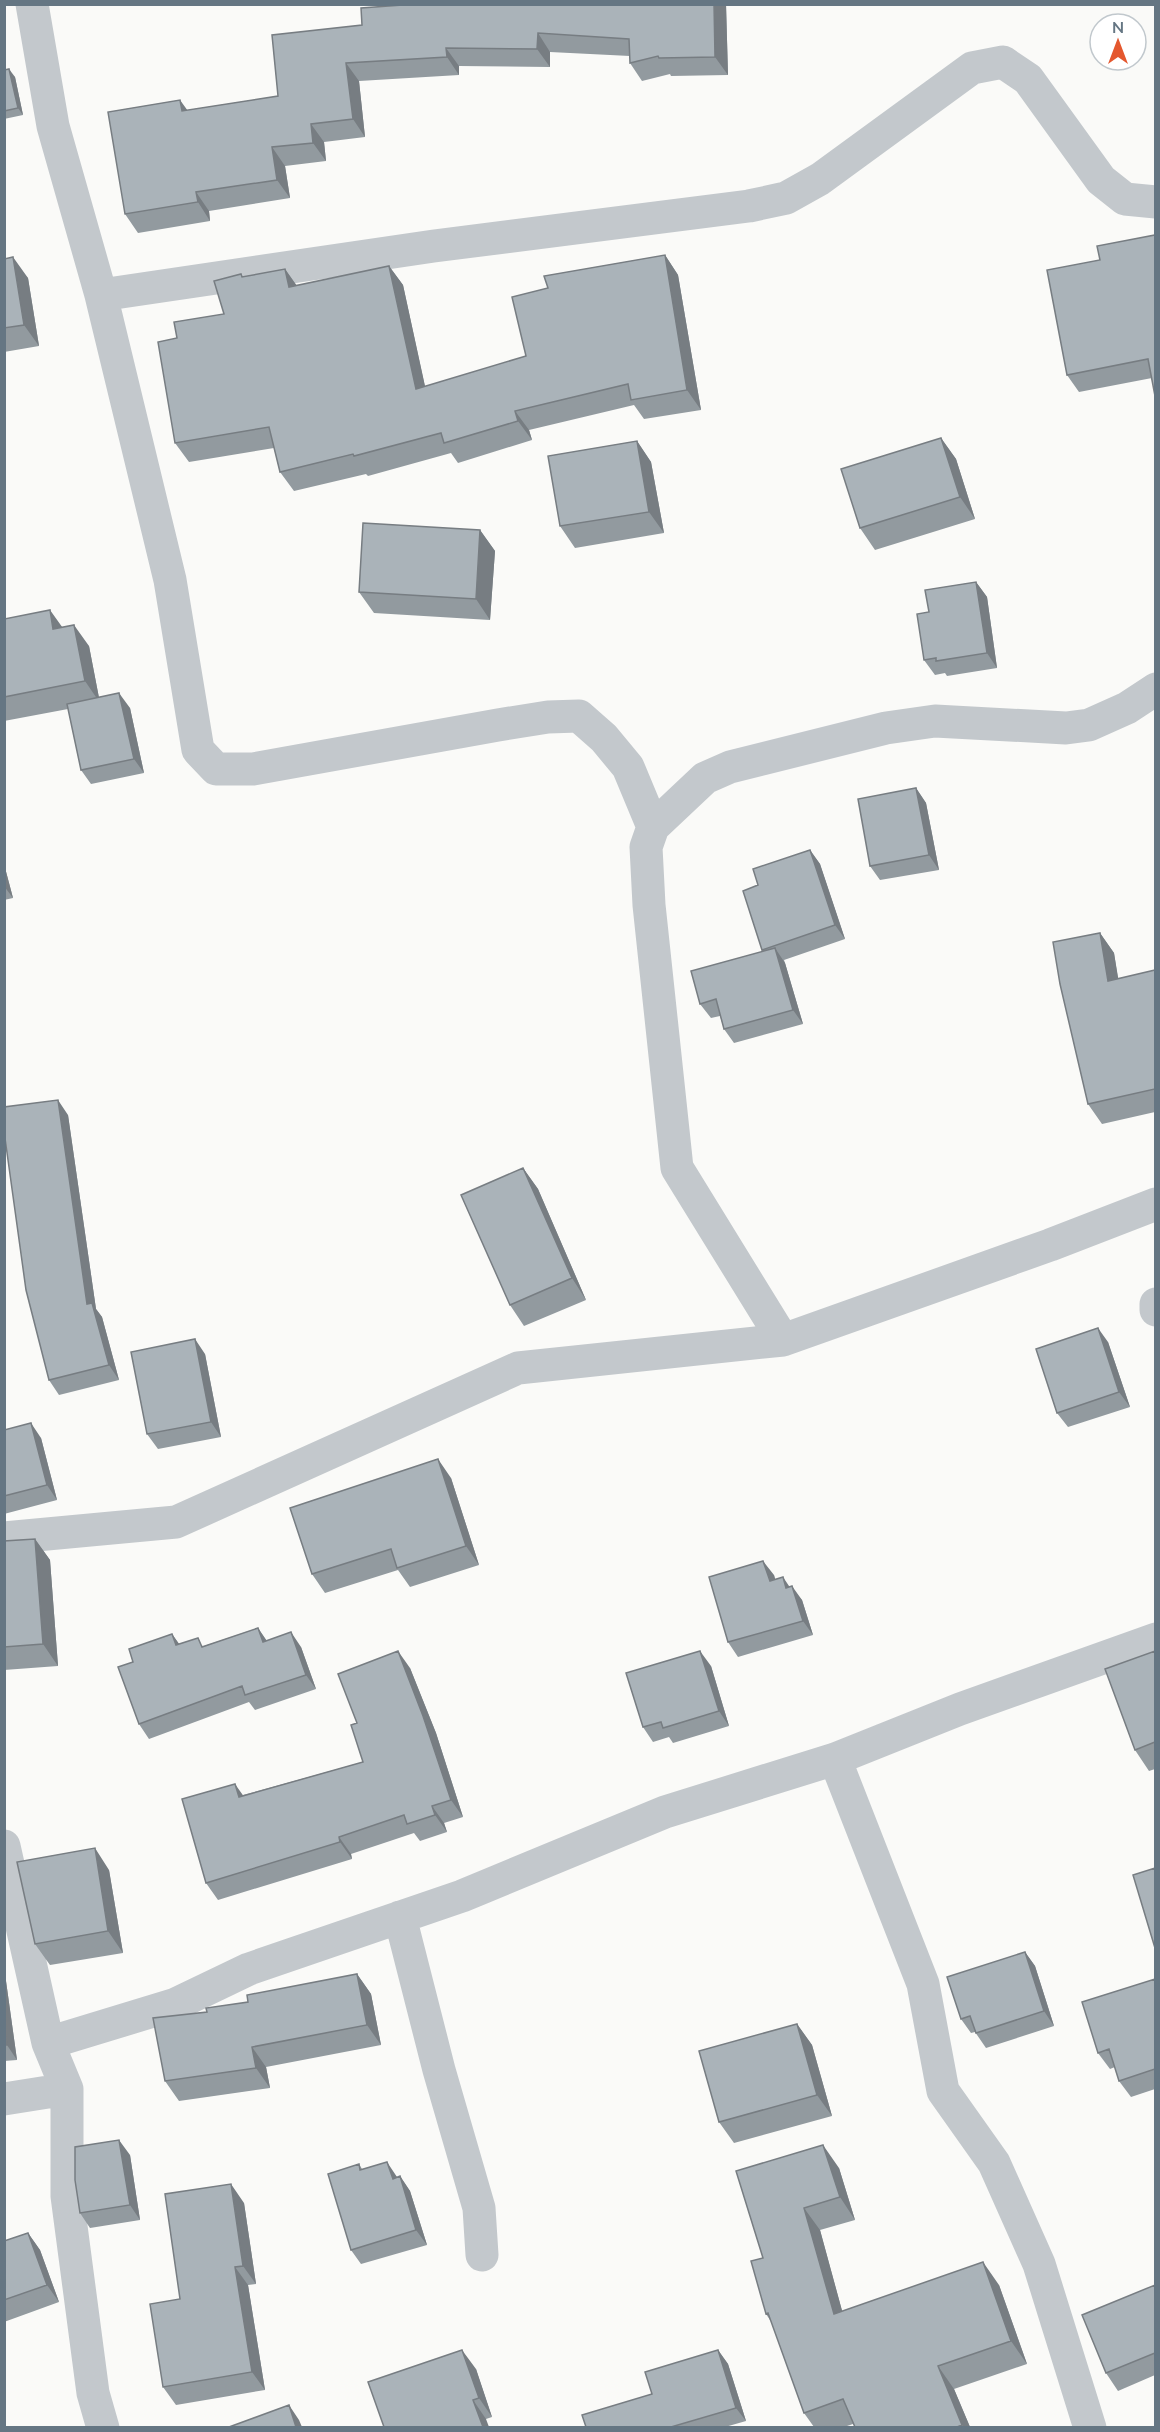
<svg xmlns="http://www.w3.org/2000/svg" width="1160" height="2432" viewBox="0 0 1160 2432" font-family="Mulish,sans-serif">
	<rect width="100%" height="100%" fill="#fafaf8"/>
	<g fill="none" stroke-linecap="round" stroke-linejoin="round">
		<!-- street -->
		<path stroke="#c3c8cc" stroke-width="33" d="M32,4L53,126L101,295L170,580L198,750L216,769H253L498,725L548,717L579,716L604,738L628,767L653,827
			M101,295L434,246L749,206L786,198L820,179L972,68L1003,62L1028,79L1101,180L1125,199L1156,202
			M1156,1304V1310
			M783,1340L677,1168L649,905L646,847L653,827L705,778L730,767L886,728L935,721L1066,728L1089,725L1127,708L1156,689
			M4,1538L176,1522L518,1368L783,1340L1050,1245L1156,1204
			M835,1759L923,1984L943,2091L994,2163L1039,2264L1090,2428
			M4,1846L48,2043L67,2089V2196L93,2393L103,2428
			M400,1917L439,2070L479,2208L482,2255
			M48,2043L176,2004L249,1969L462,1896L665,1812L835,1759L960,1709L1156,1639
			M4,2099L67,2089"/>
	</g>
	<!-- wall -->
	<path fill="#929a9f" d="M726,4L728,75L671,76L670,74L642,81L630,63V56L550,52V67L459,66V75L359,81L365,137L324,142L326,161L285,166L290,198L209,211L210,221L138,233L125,214L188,110L278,96L272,35Z
		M4,70L15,77L23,115L4,119Z
		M1155,235L1152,378L1079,392L1067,375L1100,260Z
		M665,255L678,275L701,410L644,419L634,405L529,430L532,440L458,463L451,453L368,476L366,474L294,491L280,472L274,448L189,462L175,443L177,338L224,314L243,277L285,269L297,286L389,266L403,285L425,387L526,356L548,288Z
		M4,259L28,278L39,346L4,352Z
		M941,438L956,459L975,519L875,550L860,528Z
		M637,441L651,462L664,533L575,548L560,526Z
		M480,530L495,551L490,620L374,613L359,592Z
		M976,582L987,597L997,668L947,676L945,673L935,675L924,660L929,612Z
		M4,619L89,646L99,698L130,708L144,773L91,784L81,770L68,709L4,721Z
		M916,788L926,803L939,870L880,880L870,866Z
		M810,850L820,864L845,939L784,960L785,963L803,1024L734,1043L724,1029L720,1016L711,1018L700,1004L763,951L762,950L758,885Z
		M4,864L13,898L4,900Z
		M1100,933L1114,953L1118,979L1155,970V1112L1102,1124L1088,1104Z
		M68,1115L96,1309L102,1317L119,1380L59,1395L49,1380Z
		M523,1168L538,1189L586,1300L524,1326L510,1305Z
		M1108,1342L1130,1407L1068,1427L1057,1413Z
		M205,1354L221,1437L158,1449L147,1434Z
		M4,1430L41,1438L57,1500L4,1514Z
		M451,1478L479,1565L410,1587L398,1570L325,1593L312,1574Z
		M35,1539L50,1560L58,1666L4,1670V1541Z
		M774,1575L775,1580L789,1587L802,1600L813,1635L738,1657L728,1642Z
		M258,1628L267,1641L301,1647L316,1689L255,1710L249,1702L149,1739L139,1724L133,1662L172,1634L179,1644L204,1646Z
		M1155,1651V1769L1149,1771L1135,1750Z
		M711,1666L729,1726L673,1743L669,1737L653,1742L643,1727Z
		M410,1668L436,1733L463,1817L444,1823L447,1832L420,1841L414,1833L351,1854L352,1859L218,1900L206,1883L243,1795L363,1762L357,1723Z
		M109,1870L123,1953L50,1965L35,1944Z
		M1025,1952L1035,1966L1054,2026L986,2048L975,2032L971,2033L961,2019Z
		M357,1974L371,1994L381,2045L266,2067L270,2088L179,2101L165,2081L207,2012Z
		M4,1979L6,1981L17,2060L4,2061Z
		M1155,1979V2089L1131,2097L1119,2081L1115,2067L1110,2069L1098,2053Z
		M797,2024L812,2045L832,2116L734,2143L719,2122Z
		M130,2155L140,2220L90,2228L80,2213Z
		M359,2164L362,2169L398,2177L400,2176L410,2191L427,2245L361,2264L351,2250Z
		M839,2168L855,2220L820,2230L842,2311L999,2285L1027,2364L954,2389L970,2427H855L853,2424L844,2427H814L804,2413L772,2323L766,2314L763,2258L736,2171Z
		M244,2203L256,2284L248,2285L265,2390L176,2405L163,2387L180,2299Z
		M28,2233L40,2250L59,2302L4,2322V2241Z
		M1155,2285V2375L1118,2391L1106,2373Z
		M718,2350L728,2364L746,2421L725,2427H586L652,2394Z
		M476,2369L492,2417L486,2419L384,2427Z"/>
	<!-- shaded-wall -->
	<path fill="#777d82" d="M714,4H726L728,75L715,57Z
		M538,33L550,52V67L537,49Z
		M446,48L459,66V75L447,57Z
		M346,63L359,81L365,137L353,119Z
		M9,69L15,77L23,115L18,108Z
		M180,100L193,118L182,111Z
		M311,124L324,142L326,161L313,143Z
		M272,147L285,166L290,198L277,180Z
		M196,192L209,211L210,221L198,202Z
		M665,255L678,275L701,410L687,390Z
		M13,257L28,278L39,346L24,325Z
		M389,266L403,285L430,409L416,389Z
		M285,269L299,289L289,287Z
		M515,411L529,430L532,440L518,421Z
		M941,438L956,459L975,519L960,497Z
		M637,441L651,462L664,533L649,512Z
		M480,530L495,551L490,620L476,599Z
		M976,582L987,597L997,668L987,653Z
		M50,610L65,631L53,629Z
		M74,625L89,646L100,703L85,681Z
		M119,693L130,708L144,773L134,759Z
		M916,788L926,803L939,870L929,855Z
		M810,850L820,864L845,939L835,925Z
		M4,864L13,898L4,886Z
		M1100,933L1114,953L1122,1001L1108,981Z
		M775,948L785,963L803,1024L793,1010Z
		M58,1100L68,1115L96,1309L102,1317L119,1380L109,1365L87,1304Z
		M523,1168L538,1189L586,1300L572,1278Z
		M1098,1328L1108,1342L1130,1407L1119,1392Z
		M195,1339L205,1354L221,1437L211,1422Z
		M31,1423L41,1438L57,1500L47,1485Z
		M438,1459L451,1478L479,1565L466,1546Z
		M35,1539L50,1560L58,1666L43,1644Z
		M763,1561L774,1575L780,1596L770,1581Z
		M783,1577L793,1592L786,1588Z
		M792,1586L802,1600L813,1635L803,1621Z
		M258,1628L268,1643L263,1642Z
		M291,1632L301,1647L316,1689L306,1675Z
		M172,1634L182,1648L176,1645Z
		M398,1651L410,1668L436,1733L463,1817L451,1800Z
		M700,1651L711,1666L729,1726L719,1711Z
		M235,1784L247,1801L239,1797Z
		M432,1806L444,1823L447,1832L435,1815Z
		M339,1837L351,1854L352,1859L340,1842Z
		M95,1848L109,1870L123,1953L108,1931Z
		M1025,1952L1035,1966L1054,2026L1044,2011Z
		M357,1974L371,1994L381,2045L367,2025Z
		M4,1979L6,1981L17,2060L7,2045L4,2029Z
		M797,2024L812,2045L832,2116L817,2095Z
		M252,2047L266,2067L270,2088L256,2068Z
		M119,2140L130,2155L140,2220L130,2205Z
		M823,2145L839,2168L855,2220L840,2197Z
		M387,2162L397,2177L393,2179Z
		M400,2176L410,2191L427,2245L416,2230Z
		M231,2184L244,2203L256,2284L243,2266Z
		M804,2208L820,2230L849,2336L834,2314Z
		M28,2233L40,2250L59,2302L47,2285Z
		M983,2262L999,2285L1027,2364L1011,2341Z
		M235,2267L248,2285L265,2390L252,2372Z
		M462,2350L476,2369L492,2417L479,2398Z
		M718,2350L728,2364L746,2421L736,2408Z
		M938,2366L954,2389L970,2427H964L962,2425Z
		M473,2400L486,2419L489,2427H483Z
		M289,2405L299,2420L302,2427H296Z"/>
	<!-- building -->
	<path fill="#aab3b9" stroke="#777d82" stroke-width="1.5" d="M417,4H714L715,57L659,58L658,56L630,63L629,39L538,33L537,49L446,48L447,57L346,63L353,119L311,124L313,143L272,147L277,180L196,192L198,202L125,214L108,112L180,100L182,111L278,96L272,35L362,25L361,8Z
		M9,69L18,108L4,111V70Z
		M1155,235V396L1148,359L1067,375L1047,270L1100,260L1097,246Z
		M665,255L687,390L631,400L628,384L515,411L518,421L444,443L441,433L354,456L353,454L280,472L269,427L175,443L158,342L177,338L174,322L224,314L214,281L241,274L242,277L285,269L289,287L389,266L416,389L526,356L512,297L548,288L544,276Z
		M13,257L24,325L4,328V259Z
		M941,438L960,497L860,528L841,469Z
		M637,441L649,512L560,526L548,456Z
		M363,523L480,530L476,599L359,592Z
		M976,582L987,653L936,661V658L924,660L917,614L929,612L925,590Z
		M50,610L53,629L74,625L85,681L4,697V619Z
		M119,693L134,759L81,770L67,704Z
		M916,788L929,855L870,866L858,799Z
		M810,850L835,925L762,950L743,891L758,885L753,869Z
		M1100,933L1108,981L1155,970V1089L1088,1104L1060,984L1053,942Z
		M775,948L793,1010L724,1029L716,999L700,1004L691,971Z
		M58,1100L87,1304L92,1303L109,1365L49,1380L26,1290L4,1131V1107Z
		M523,1168L572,1278L510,1305L461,1195Z
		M1098,1328L1119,1392L1057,1413L1036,1349Z
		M195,1339L211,1422L147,1434L131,1352Z
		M31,1423L47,1485L4,1496V1430Z
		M438,1459L466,1546L397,1568L391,1549L312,1574L290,1508Z
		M35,1539L43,1644L4,1647V1541Z
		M763,1561L770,1581L783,1577L786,1588L792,1586L803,1621L728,1642L709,1577Z
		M258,1628L263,1642L291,1632L306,1675L245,1695L242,1686L139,1724L118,1667L133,1662L129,1649L172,1634L176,1645L198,1638L202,1647Z
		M398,1651L423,1716L451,1800L432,1806L435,1815L407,1824L404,1815L339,1837L340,1842L206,1883L182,1799L235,1784L239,1797L363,1762L351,1725L357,1723L338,1674Z
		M700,1651L719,1711L663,1728L661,1722L643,1727L626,1673Z
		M1155,1651V1742L1135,1750L1105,1669Z
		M95,1848L108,1931L35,1944L17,1862Z
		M1155,1868V1948L1133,1875Z
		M1025,1952L1044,2011L976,2033L970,2016L961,2019L947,1977Z
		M357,1974L367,2025L252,2047L256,2068L165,2081L153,2018L207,2012L206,2008L248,2002L247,1995Z
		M1155,1979V2069L1119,2081L1109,2049L1098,2053L1082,2002Z
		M797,2024L817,2095L719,2122L699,2051Z
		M4,2029L7,2045H4Z
		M119,2140L130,2205L80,2213L75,2180V2147Z
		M823,2145L840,2197L804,2208L834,2314L983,2262L1011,2341L938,2366L962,2425L957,2427H855L843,2399L804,2413L768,2313L766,2314L751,2261L763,2258L736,2171Z
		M387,2162L393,2179L400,2176L416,2230L351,2250L328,2174L359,2164L360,2170Z
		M231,2184L243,2266L235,2267L252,2372L163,2387L150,2304L180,2299L165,2194Z
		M28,2233L47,2285L4,2300V2241Z
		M1155,2285V2353L1106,2373L1082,2315Z
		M462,2350L479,2398L473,2400L483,2427H384L368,2382Z
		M718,2350L736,2408L671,2427H586L582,2415L652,2394L645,2372Z
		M289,2405L296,2427H229Z"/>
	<!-- border -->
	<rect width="1160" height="2432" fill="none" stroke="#657683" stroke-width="12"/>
	<!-- north arrow -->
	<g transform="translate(1118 42)"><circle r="28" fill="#ffffff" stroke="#c1c8cd" stroke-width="1.5"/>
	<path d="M0-4.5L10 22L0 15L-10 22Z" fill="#e4572e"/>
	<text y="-9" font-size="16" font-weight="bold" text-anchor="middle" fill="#657683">N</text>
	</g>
</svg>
